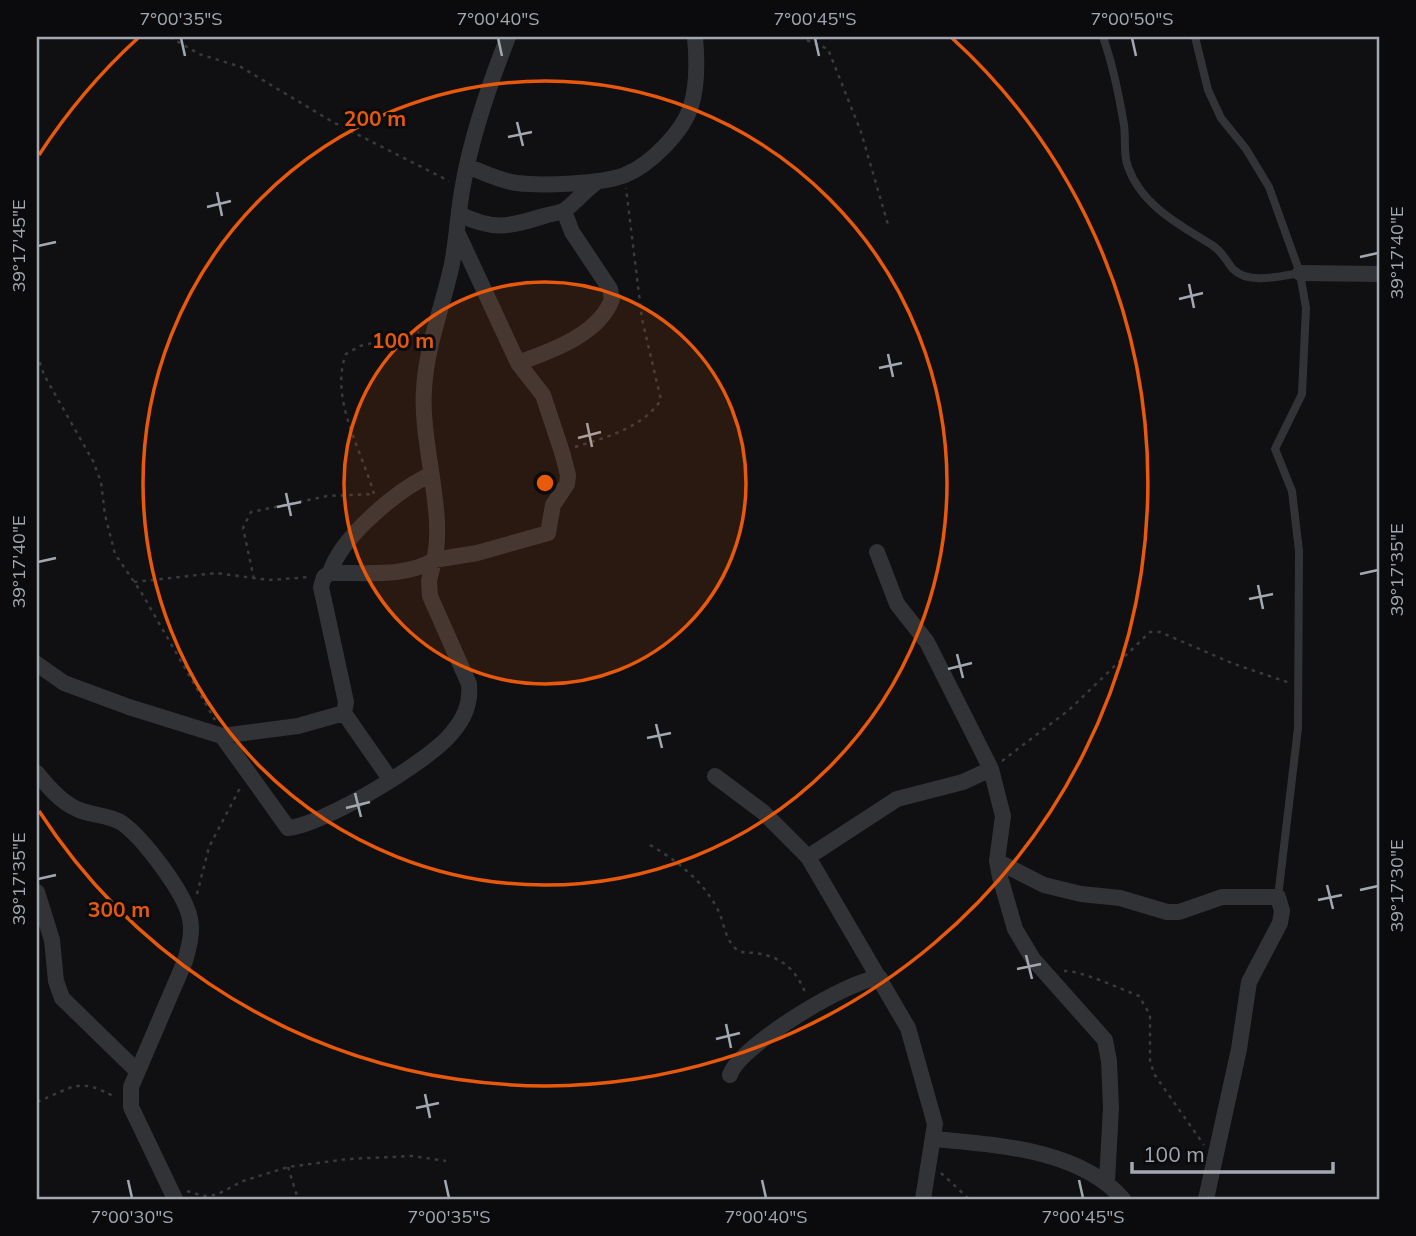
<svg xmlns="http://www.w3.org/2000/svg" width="1416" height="1236" viewBox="0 0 1416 1236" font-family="Mulish,sans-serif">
	<rect width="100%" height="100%" fill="#101012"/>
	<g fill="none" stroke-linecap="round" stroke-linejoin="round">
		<!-- path -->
		<path stroke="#373a3e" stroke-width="2.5" stroke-dasharray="3.5 5" stroke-linecap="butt" d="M170,37L199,54L241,67L331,121L449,181
			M799,37L828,49L861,132L889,228
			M37,354L44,375L93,461L101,482L105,515L115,554L141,592L215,720
			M575,447C607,437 642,428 661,400L642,319L626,188
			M374,494C362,451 329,398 346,354L360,346L419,332
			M254,579L243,528L251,512L327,496L373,494
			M134,582L216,573L269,580L311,577
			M1002,761L1069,710L1150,632H1160L1234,664L1290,683
			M650,845C676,860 702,880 717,908C724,921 724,936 734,947C740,954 747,952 755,953C781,956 797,970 806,995
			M197,894L209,847L240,788
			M1064,971C1080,970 1121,989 1139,996L1150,1015V1060L1154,1074L1204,1145
			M37,1102C74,1087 79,1076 116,1098
			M288,1167L298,1199
			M941,1173L969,1199
			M187,1191L203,1196L216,1195L243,1181L288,1167L348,1159L412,1156L446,1161"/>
		<!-- service -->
		<path stroke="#313337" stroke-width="8" d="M1103,37C1113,65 1119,95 1124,125C1126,138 1123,155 1128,167C1142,206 1180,225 1212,245C1222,251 1226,261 1233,269C1248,285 1281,276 1300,273
			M1195,37L1208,90L1221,118L1246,149L1269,187L1300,273L1306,308L1302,394L1275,449L1292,491L1299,551L1298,728L1278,897"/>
		<!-- minor -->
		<path stroke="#313337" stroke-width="16" d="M467,166C483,172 500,181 517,183C542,186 602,184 625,175C650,165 683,132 691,106C698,84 697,59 695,37
			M459,214C494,231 508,227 544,216C550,214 560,213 565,210C575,203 586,189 598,181
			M1300,273L1379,274
			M518,363C550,351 599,335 612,299L610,289L572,232L564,211
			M877,552L897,604L927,642L991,769L1003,816L997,861L1000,877L1015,929L1033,959L1105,1040L1109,1061L1111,1108L1107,1181
			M330,573C340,538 397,490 430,475
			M37,664L64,683L129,707L222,736L298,726L344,713L346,702L321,587L324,577L330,573C362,572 406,578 434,560C446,515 420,441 424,390C426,347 443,306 452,264C457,238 458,211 463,185C472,134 489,85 508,37
			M344,713L390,779
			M222,736L288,828C323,825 428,762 451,734C464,719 471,704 469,684L430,596L429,581L434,560L477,553L548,533L553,505L567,484L568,475L562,452L543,395L518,363L458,234
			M37,773C48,787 61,802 77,809C91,816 109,814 122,823C143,838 186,894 190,919C193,933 189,947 185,961L131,1087V1107L175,1199
			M715,776L763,812L808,857L908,1028L935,1124L923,1199
			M808,857L897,799L963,782L991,769
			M997,861L1044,885L1081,894L1120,898L1167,912H1179L1222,897H1278L1282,911L1280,923L1249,982L1239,1049L1206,1199
			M37,892L52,940L56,981L62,998L136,1070
			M730,1075C738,1047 850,978 880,978
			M934,1139C997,1145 1079,1149 1123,1199"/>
	</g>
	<!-- ticks -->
	<path fill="none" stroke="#a2a8b2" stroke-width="2.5" d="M181,38L185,56M498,38L502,56M815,38L819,56M1132,38L1136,56M517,122L523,146M508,137L532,132M217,192L222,216M207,207L231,201M38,246L56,242M1360,257L1378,253M1189,284L1194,308M1179,299L1203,293M888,354L893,377M879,368L902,363M587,423L592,447M578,438L601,432M286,493L291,516M277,507L301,502M38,562L56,558M1360,574L1378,570M1258,585L1263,609M1249,599L1273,594M957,654L963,678M948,669L972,663M656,724L662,748M647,738L671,733M355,793L361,817M346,808L370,802M38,879L56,875M1327,885L1333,909M1360,890L1378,886M1318,900L1342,895M1026,955L1032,979M1017,969L1041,964M726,1024L731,1048M716,1039L740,1033M425,1094L430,1118M416,1108L439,1103M128,1180L132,1198M445,1180L449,1198M762,1180L766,1198M1079,1180L1083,1198"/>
	<!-- distance rings -->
	<circle cx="545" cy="483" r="201" fill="#e8590c" fill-opacity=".12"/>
	<g fill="none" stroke="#e8590c" stroke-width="3.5">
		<circle cx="545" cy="483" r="201"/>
		<circle cx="545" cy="483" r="402"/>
		<path d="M39 155A603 603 0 0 1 138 38M952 38A603 603 0 1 1 39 811"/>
	</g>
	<circle cx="545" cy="483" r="10" fill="#e8590c" stroke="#0b0b0d" stroke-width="3.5"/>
	<g font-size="21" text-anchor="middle" font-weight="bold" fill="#e8590c" stroke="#0b0b0d" stroke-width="6" stroke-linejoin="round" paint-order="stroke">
		<text x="375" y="126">200 m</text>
		<text x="403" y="348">100 m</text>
		<text x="119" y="917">300 m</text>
	</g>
	<!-- border -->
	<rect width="1416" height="1236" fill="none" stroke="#0b0b0d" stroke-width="77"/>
	<!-- scale -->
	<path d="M1132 1162v10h201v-10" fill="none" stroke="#a2a8b2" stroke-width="3.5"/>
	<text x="1143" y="1162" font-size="21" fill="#a2a8b2" stroke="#0b0b0d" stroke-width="5" paint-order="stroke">100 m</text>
	<rect x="38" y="38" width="1340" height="1160" fill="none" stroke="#a2a8b2" stroke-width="2.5"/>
	<g font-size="18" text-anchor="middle" fill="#a2a8b2">
		<text x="181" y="25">7°00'35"S</text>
		<text x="498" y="25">7°00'40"S</text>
		<text x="815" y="25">7°00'45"S</text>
		<text x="1132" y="25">7°00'50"S</text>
		<text transform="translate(19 246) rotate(-90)" y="6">39°17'45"E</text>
		<text transform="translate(1397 253) rotate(-90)" y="6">39°17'40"E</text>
		<text transform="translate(19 562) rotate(-90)" y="6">39°17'40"E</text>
		<text transform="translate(1397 570) rotate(-90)" y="6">39°17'35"E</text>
		<text transform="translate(19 879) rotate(-90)" y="6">39°17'35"E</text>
		<text transform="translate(1397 886) rotate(-90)" y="6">39°17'30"E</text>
		<text x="132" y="1223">7°00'30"S</text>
		<text x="449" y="1223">7°00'35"S</text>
		<text x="766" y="1223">7°00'40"S</text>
		<text x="1083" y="1223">7°00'45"S</text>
	</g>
</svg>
